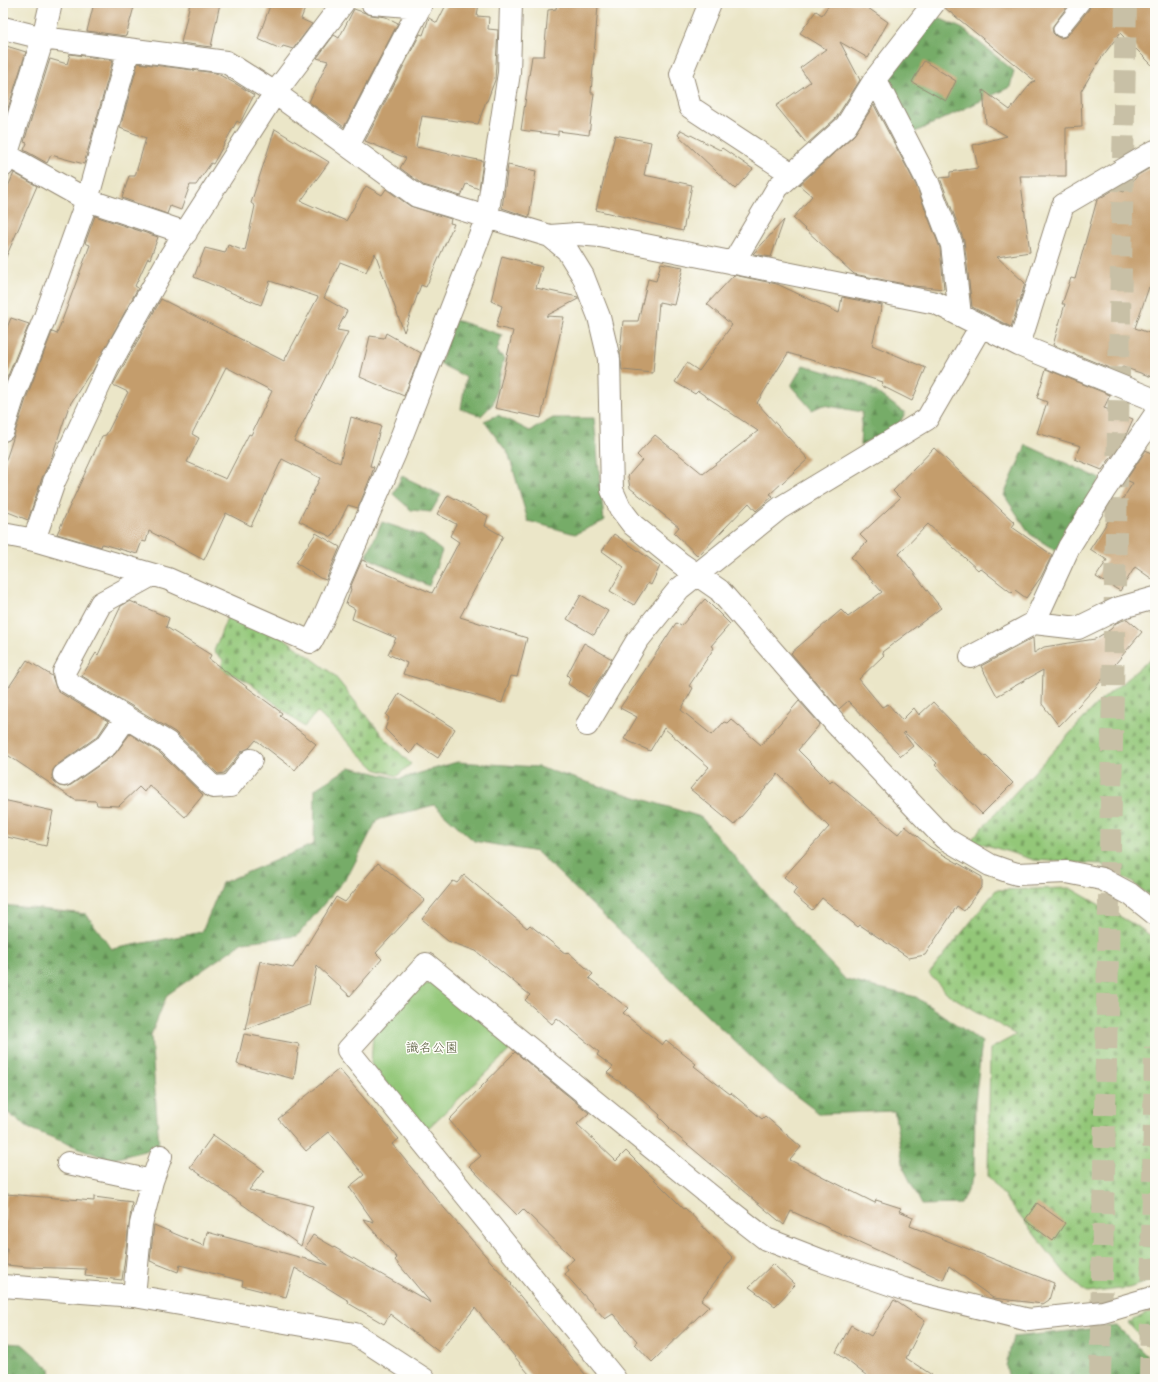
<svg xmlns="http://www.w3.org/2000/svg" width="1158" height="1382" viewBox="0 0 1158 1382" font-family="Dekko,'Klee One',sans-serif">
	<defs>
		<pattern id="forest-firs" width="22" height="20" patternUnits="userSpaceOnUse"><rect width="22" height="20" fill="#76ac68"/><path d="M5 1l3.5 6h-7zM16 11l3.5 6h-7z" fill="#628c55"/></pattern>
		<pattern id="cemetery-stones" width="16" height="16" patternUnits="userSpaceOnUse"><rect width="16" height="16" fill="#93c778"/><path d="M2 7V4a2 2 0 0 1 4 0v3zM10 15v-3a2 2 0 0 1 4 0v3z" fill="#79a262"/></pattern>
	</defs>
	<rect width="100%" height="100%" fill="#fdfcf7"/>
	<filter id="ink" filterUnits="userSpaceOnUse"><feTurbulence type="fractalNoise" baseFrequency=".025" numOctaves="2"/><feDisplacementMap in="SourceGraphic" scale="8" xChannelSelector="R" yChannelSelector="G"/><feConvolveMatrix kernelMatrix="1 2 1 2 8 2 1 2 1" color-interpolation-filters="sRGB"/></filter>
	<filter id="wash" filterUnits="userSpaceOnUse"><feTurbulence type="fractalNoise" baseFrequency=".012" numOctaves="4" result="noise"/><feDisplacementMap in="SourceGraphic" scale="16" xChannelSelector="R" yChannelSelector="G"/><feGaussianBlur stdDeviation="0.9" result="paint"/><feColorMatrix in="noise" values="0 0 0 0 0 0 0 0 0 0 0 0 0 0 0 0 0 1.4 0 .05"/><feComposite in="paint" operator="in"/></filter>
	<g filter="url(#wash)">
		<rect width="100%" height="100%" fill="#ebe6c8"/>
		<!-- green -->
		<path fill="#93c778" stroke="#67784b" d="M438,982L512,1048L425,1131L371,1064L373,1034L413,987Z"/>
		<!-- forest -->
		<path fill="url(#forest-firs)" stroke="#586b43" d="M930,14L963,29L1014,71L1010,87L913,133L885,81Z
			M455,320L502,335L497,351L504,358L493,404L481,416L461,409L466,377L440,364Z
			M803,365L864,383L905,413L898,426L860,445L862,412L823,405L812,410L791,386Z
			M498,415L530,431L553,418H594L604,521L575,534L528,521L509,455L484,421Z
			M1026,445L1101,479L1056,551L1030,534L1004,495Z
			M402,476L441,495L431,512L411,510L393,494Z
			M382,522L423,536L442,551L429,586L366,557Z
			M457,762L538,767L701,817L781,911L846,980L916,997L982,1042L975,1103L974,1175L961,1204L922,1205L904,1169L894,1111L820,1114L775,1080L537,852L474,841L434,805L377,820L349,874L297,936L243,942L167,995L151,1035L159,1147L110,1160L28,1128L3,1109V905L86,914L112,949L202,932L222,883L314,844L315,789L350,767L400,779Z
			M1117,1326L1155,1364V1379H1009L1006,1366L1013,1337Z
			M3,1343L22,1344L50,1369L51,1379H3Z"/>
		<!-- cemetery -->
		<path fill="url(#cemetery-stones)" stroke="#67784b" d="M228,615L284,638L333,674L383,736L411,764L397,776L375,769L317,712L304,727L247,681L221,669L223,660L214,651Z
			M1155,655V900L1133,883L1101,864L1034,860L971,840L1098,703Z
			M1070,888L1140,928L1155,939V1279L1129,1288L1087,1293L1065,1273L988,1176L990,1049L1016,1035L948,994L929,974L996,890Z
			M1155,1309V1353L1128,1323Z"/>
		<g id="blocks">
			<!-- building -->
			<path fill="#c49d6c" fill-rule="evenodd" d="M94,3H135L126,36L87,31Z
				M190,3H220L211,47L181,43Z
				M271,3H307L301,19L312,24L293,49L283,46L281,49L258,39Z
				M447,3H479L477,16L489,17L488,29L498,30L495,80L487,101H486L478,124L422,116L416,147L483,161L479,189L466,184L461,196L423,185L400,168L406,158L365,141L420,34L423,35L429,18L437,23Z
				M557,3L598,5L591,93H594L589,135L558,131V135L521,130L532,56H544L548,10L556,9Z
				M830,3H861L888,22L868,58L840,42L860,80L836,118L807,144L776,106L810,82L800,68L826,49L800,33L816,11L822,15Z
				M946,3H1070L1052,27L1053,33L1056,36L1060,38L1065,37L1068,35L1089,9L1091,3H1155V68L1120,33L1099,61L1081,91L1082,127L1066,128V176H1020L1030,252L997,257L1025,283L1020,301H1017V310L1011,327L972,307L964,241L940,178L950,177V172L978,168L973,145L1007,136L986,124L983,90L1010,110L1032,82L1035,81L945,8Z
				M354,9L371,15L386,17L398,23L344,127L309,102L328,61L317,58L334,35L339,38Z
				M3,45L26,52L3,124Z
				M70,54L113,60L84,164L51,155L47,163L24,150L27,143L24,142L50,59L67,64Z
				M924,61L956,81L946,101L912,82Z
				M138,63L216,73L238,85L254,95L240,123L237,121L213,164L211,163L196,185H190L181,210L170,206L167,214L122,198L129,176H135L146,138L120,128Z
				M874,105L916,185L940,248L944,289L914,286L854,274L793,218L812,196L799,185L854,135Z
				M275,129L329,162L301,201L346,221L366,186L382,195L386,189L410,206L451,219L450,223L454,224L426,287L421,285L404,332L375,253L366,272L340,262L324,298L347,311L337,330L348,332L294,441L340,463L351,417L381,426L370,466L374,467L371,476L358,508L348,505L332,537L299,521L320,478L282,459L251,526L226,513L204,560L149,531L146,542L142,541L137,554L102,544L101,547L57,534L102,436L106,435L128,392L113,385L161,299L284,361L318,297L270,281L261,305L194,277L205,248L225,253L228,245L245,251L255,206L251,203ZM226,367L272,391L251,435L249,434L226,479L187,462L199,438L192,434Z
				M681,130L720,150L722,148L753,169L735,189L678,135Z
				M615,135L651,142L644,175L692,185L683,231L596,210Z
				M508,165L536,171L529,217L502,208Z
				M1155,165V289L1149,287L1135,328L1155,335V378L1123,367L1121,368L1119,372L1053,345L1065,304H1062L1071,278L1075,279L1097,200L1115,189L1124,192L1138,175Z
				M14,173L37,186L3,264V198Z
				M95,216L158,237L150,259L148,258L135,286L138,288L91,374L90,373L69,406L51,459L42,478L28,520L3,510V469L27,396L52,332L57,334L90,245L85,243Z
				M784,220L771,257L753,254Z
				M502,256L542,267L536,288L578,297V299L546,316L564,317L541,418L495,408L513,331L496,327L502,306L491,301Z
				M661,263L683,267L674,305L659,302L653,373L622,370L620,353L623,321H638L648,279L656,281Z
				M734,275L777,284L839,313L842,297L882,305L872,345L926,368L912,401L882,386L883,382L788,353L757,403L808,459L770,494L773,496L756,511L749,503L698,556L674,533L679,527L630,488L628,476L642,460L637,455L655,435L703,474L758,431L698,391L695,394L675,382L687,363L699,371L732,325L707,304Z
				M11,318L29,324L3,388V337Z
				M386,333L421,353L404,396L360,377L370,336L384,338Z
				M1046,369L1110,395L1104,408L1133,419L1125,437L1102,470L1075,459L1081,446L1037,433L1047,402L1037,398Z
				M934,448L1015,523L1012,527L1052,555L1041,577L1026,598L1015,590L1012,593L980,568L978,570L928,524L899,554L941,608L882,652L884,655L859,679L882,707L888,704L902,720L914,708L919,715L933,702L985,757L986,756L1013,783L982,814L935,765L937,763L904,732L903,733L913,746L901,756L848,701L839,709L791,653L841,610L848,617L882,592L851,557L867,542L860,535L900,498L893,491Z
				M1155,449V581L1135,567L1120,591L1096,577L1107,560L1090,549L1133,483L1126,480L1146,450L1152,454Z
				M448,495L488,516L485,526L503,536L460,617L527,638L517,677L511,676L502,703L403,674L407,663L388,654L396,638L352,619L355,609L346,604L351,589L350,588L362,560L367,562L366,565L432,593L459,542L450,536L456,524L437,514Z
				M316,533L340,547L326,580L320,578L296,563Z
				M614,534L660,566L651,585L648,583L634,605L610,591L624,567L602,551Z
				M581,595L608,611L594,635L567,619Z
				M705,599L730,624L711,646L714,648L689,686L693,688L681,710L712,735L724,722L727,723L731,719L761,745L799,701L820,724L798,750L830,782L832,780L898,834L905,826L930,847L982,877V886L964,911L957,906L925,955L909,958L860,925L858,927L822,898L812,910L793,894L797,888L784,877L829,827L778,774L734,825L690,789L709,767L664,728L650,751L624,739L637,717L620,708L676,623L681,626Z
				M130,601L169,618L166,627L211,655L209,659L282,713L280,716L316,744L295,770L256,740L249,748L241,752L224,773L218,774L175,732L82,676L96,653L98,655L121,606Z
				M1127,619L1142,632L1095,688L1059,726L1042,704L1043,670L997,696L981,666L1033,638L1034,653L1044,647L1095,639L1111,629L1116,623Z
				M584,643L612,659L588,697L568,684L570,678L567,675Z
				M27,660L52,676L56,688L59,692L108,721L98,736L57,765L53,770L52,776L54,782L59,786L65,787L71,785L114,755L130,734L160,753L203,795L185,817L149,785L144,792L139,787L119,806L97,805L96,801L75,800L3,752V696Z
				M399,694L455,729L438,758L417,744L410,754L385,729L389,718L386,715Z
				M3,800L53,811L46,846L3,836Z
				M378,863L425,900L376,953L382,959L350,996L317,966L309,1005L245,1029L260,961L293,968L336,897L345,902Z
				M464,875L527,928L530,925L566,954L568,952L593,974L589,978L628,1008L623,1013L662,1045L666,1040L696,1064L694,1066L730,1094L731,1093L762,1119L765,1116L801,1147L790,1160L875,1203L876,1200L901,1208L899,1211L913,1217L910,1226L1054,1283L1049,1300L1043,1304L993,1298L949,1266L943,1280L791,1211L784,1225L669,1129L670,1128L659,1117L660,1115L634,1092L607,1073L613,1067L597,1055L599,1052L557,1018L552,1024L525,1000L530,995L476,951L448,941L422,919L453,881L457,883Z
				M244,1034L299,1044L294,1079L237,1064Z
				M515,1052L589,1113L577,1124L616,1161L626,1151L684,1209L685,1208L733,1258L701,1300L709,1306L652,1362L635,1344L637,1341L613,1314L605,1319L565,1274L568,1270L566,1266L574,1259L523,1209L517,1215L469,1166L481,1156L449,1120Z
				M339,1069L399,1139L392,1144L445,1209L491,1262L512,1284L511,1285L589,1379H533L475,1308L439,1352L390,1314L384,1324L348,1303L349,1301L295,1268L286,1297L242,1286L243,1281L180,1265L178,1272L150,1261L154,1225L204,1246L207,1232L328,1265L305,1248L313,1235L431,1303L395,1260L397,1258L363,1219L374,1222L349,1187L364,1175L329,1132L306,1151L278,1119Z
				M213,1135L264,1170L249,1190L313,1206L301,1246L190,1167Z
				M6,1194L94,1201V1197L132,1202L122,1280L85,1276L86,1269L27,1267L6,1265L7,1249H3V1247Z
				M1037,1203L1065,1223L1053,1241L1025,1220Z
				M773,1264L795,1285L775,1306L749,1287Z
				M894,1300L925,1321L906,1358L938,1379H871L836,1352L851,1325L871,1336Z"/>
		</g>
	</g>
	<g filter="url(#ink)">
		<use href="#blocks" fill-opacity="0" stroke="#938873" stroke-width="1"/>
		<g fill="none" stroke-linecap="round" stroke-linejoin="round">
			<!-- secondary-tunnel -->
			<path stroke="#c8c0a6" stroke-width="22" stroke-dasharray="22 11" stroke-linecap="butt" d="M1100,1379L1126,3
				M1150,1379L1155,1047"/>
			<defs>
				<path id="lane" d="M1061,29L1082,3"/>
				<path id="street" d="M372,3L420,7
					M710,3L681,74L690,107L792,174
					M3,28L43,38L226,62L275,93L417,196L550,236L577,234L600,236L936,303L1019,345L1155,400
					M875,79L927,180L952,245L960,315
					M348,146L420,7L421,3
					M3,153L87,200L186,233
					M3,166L43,38L51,3
					M550,236L567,250L583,276L599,317L609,359L612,490L620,508L633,525L680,563L719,590L837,725L944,838L990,865L1007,871L1017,874L1067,872L1102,879L1130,894L1155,914
					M733,263L778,187L846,126L875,79L934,3
					M1019,345L1063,205L1155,151
					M3,430L15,392L45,317L87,200L129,49
					M3,534L34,540L168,579L311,642L322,621L395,453L487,217L509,73L511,3
					M34,540L54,482L108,367L171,255L275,93L343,3
					M152,575L101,603L64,672L66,681L168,743L213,787L230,786L251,760
					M1034,623L1069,547L1105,489L1155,415
					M971,657L1034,623L1078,628L1119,608L1155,598
					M587,725L637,641L679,589L780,508L927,419L981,326
					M64,775L107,745L126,718
					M68,1163L152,1181
					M3,1286L134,1296L355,1334L424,1379
					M134,1296L141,1224L152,1181L161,1156
					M615,1379L348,1050L426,964L711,1196L766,1239L825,1262L904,1289L1029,1320L1103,1312L1155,1297"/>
			</defs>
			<!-- lane casing -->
			<use href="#lane" stroke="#938873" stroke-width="17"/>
			<!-- street casing -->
			<use href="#street" stroke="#938873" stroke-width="24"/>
			<!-- lane -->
			<use href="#lane" stroke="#fff" stroke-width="15"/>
			<!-- street -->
			<use href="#street" stroke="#fff" stroke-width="22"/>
		</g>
	</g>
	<g text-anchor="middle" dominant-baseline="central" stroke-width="3" stroke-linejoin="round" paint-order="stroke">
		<!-- park labels -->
		<g font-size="13" fill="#555939" stroke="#fdfcf7">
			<text x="432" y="1049">識名公園</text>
		</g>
	</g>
	<!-- margin -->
	<rect width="1158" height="1382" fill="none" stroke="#fdfcf7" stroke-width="16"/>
</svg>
